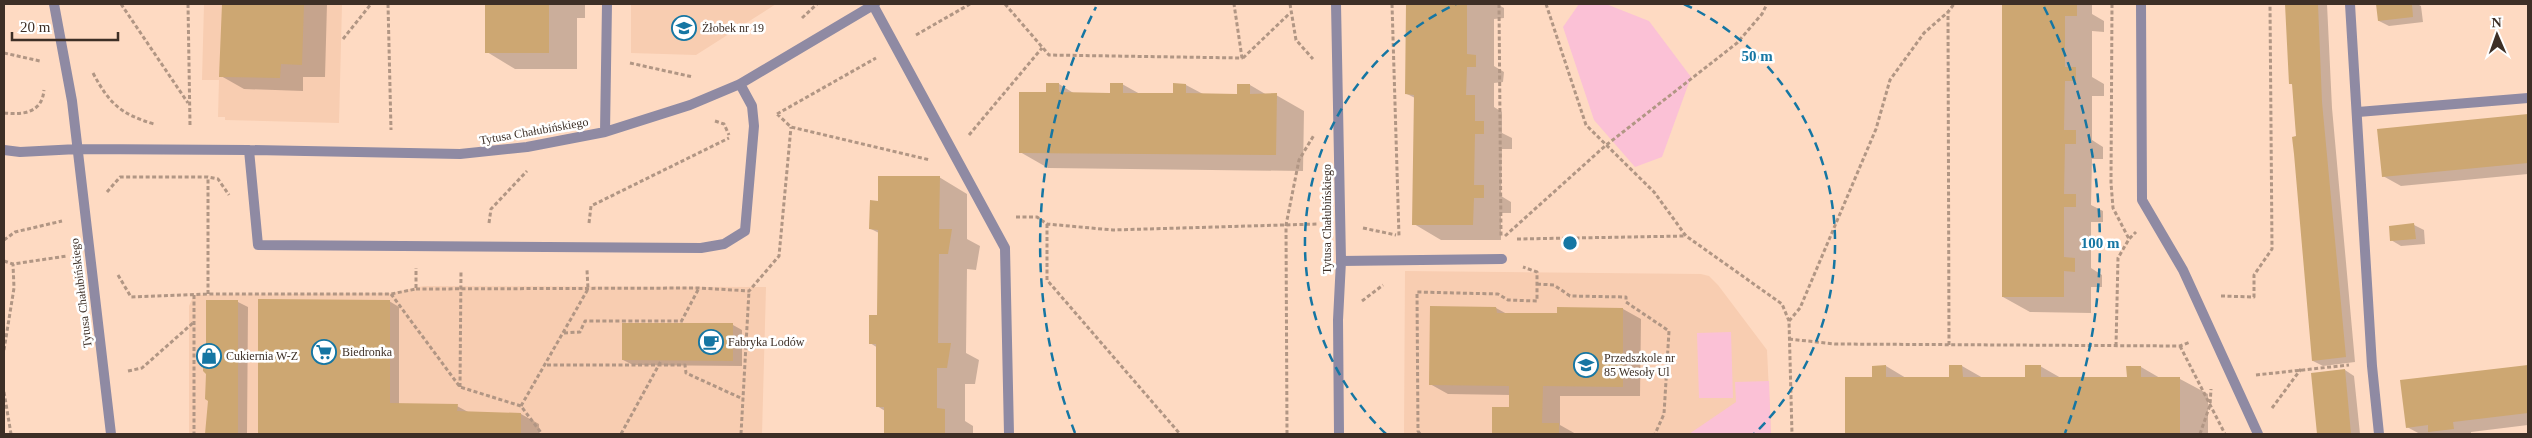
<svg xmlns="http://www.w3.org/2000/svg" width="2532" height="438" viewBox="0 0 2532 438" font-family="'Times New Roman',serif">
	<rect width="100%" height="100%" fill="#fedac2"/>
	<!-- built -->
	<path fill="#f8cdb1" d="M204,4H342L339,123L225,120V117H218L219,80H202Z
		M631,4H776L696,55L631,53Z
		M1405,271L1701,274L1709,276L1718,285L1767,350L1771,434H1404Z
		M424,286L766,287L762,434H189V306L194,295L391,293Z"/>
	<!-- green -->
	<path fill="#fbc1d6" d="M1579,4H1606L1649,21L1691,77L1662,157L1635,167L1594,120L1563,27Z
		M1731,332L1733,398H1699L1697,333Z
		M1769,381L1771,434H1689L1736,402L1735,382Z"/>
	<!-- shadow -->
	<path fill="#0003" d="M223,4H327L325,77H303V91L244,89L221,76Z
		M487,4H585V18H577V69H515L487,52Z
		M1407,4H1497L1504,8V18L1494,19V66L1504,72L1503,82L1494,83V107L1502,112V133L1512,138V149H1502L1501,196L1511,202V213H1501V240H1441L1414,224L1415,98L1407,94Z
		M2004,4H2092V14L2104,21V32L2092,31V77L2104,84V96H2092V140L2103,147V159H2092L2091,205L2103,211V222H2091V268L2102,275V287H2091V313L2030,312L2003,297Z
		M2287,4H2327L2332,108L2355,362L2323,366L2313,361L2293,85L2290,83Z
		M2378,4H2417L2421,6L2423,22L2389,26L2379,21Z
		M1059,84L1075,94H1111L1122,84L1140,94H1175L1186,85L1203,94L1239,95L1250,85L1267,95H1276L1304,111L1303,171L1048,168L1020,152L1047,93Z
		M2528,116V174L2401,186L2383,176L2379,130Z
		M939,177L967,194V239L980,246L976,270L967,269L966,353L979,360L975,384H965V421L973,426V434H885V411L877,406L878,348L870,343L878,317L879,233L871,229L879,202Z
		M2414,225L2424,230L2425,244L2401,246L2391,240Z
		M259,300L389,301L399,307V404L457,406L470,413L521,414L539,424V434H259Z
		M238,302L248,307L247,434H207V419H210Z
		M1496,308L1507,314L1558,315L1623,309L1641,319L1640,396H1560V425L1576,434H1493V408H1510L1511,395L1448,394L1430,384Z
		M733,325L742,330V366L633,365L623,360Z
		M1886,366L1906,378H1950L1962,366L1983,378H2026L2040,366L2061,378H2128L2141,367L2160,378L2180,379L2208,394V434H1846V378H1873Z
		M2528,366V425L2471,432V434H2420L2407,427L2401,381Z
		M2345,370L2354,376L2360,434H2318L2312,374Z"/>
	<!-- building -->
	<path fill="#cda772" d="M222,4H304L302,65L281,64L280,78L219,77Z
		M485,4H549V53H485Z
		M1406,4H1467V54L1476,55V67H1467L1466,95H1475V121H1484V134H1475L1474,185H1484V198H1474L1473,225H1412L1414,95L1405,94Z
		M2002,4H2077V16H2065V67H2076V81H2065L2064,130H2076V144H2065L2064,194H2076V207H2064V257L2075,258V272L2064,271V297H2002Z
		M2285,4H2318L2322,102L2346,357L2312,361L2294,154L2292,137L2296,136L2292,84H2289Z
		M2376,4H2412L2413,17L2378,21Z
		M1046,83H1059V92L1110,93V83H1123V93H1173V83L1186,84V93L1237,94V84H1250V94L1277,93L1276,155L1019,153V92H1046Z
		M2528,114V163L2382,177L2377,129Z
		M878,176H940L939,229H952L948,254H939L938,343H951L947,368H937V408L945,409V434H884V407H876V344H869V315H877L878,230L869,229L870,200L878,201Z
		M2414,223L2416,239L2390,241L2389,226Z
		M258,299L390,300V403L458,404L457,411L521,413V434H258Z
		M206,300H238V434H205L208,401L205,399L206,374L203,371V359H206Z
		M1430,306L1496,307L1497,313H1557V307L1623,308V387L1543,386L1542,423H1559V434H1492V407H1509V386L1429,385Z
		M622,323H733V361L622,360Z
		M1886,365V377H1949V365H1962L1963,377H2025V365H2041V377H2127L2126,366H2141V377H2180V434H1845V377H1872V366Z
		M2528,365V413L2453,422L2454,429L2428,432V425L2406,428L2400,380Z
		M2345,369L2351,434H2317L2311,373Z"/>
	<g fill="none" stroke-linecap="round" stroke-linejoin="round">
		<!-- path -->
		<path stroke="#b19684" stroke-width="3" stroke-dasharray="4 2.5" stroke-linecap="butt" d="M121,4L188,103
			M188,4L190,125
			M388,4L391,130
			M1005,4L1049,55L1242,58L1234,4
			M1290,4L1296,40L1313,59
			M1392,4L1399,236
			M1499,4L1501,236
			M1546,4L1586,125L1654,192L1686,236L1782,304L1789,321L1792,434
			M2112,4L2111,183L2113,208L2129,239
			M802,18L817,4
			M916,35L970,4
			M343,39L371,4
			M4,53L40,61
			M1243,58L1290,13
			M630,63L693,77
			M93,73C109,103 120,114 154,124
			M4,113C23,115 42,113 44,90
			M777,114L876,58
			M777,114L791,127L930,160
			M715,121L724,124L729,135
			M969,135L1042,48
			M107,192L120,177H208L218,179L229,195
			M1016,217H1037L1047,224L1113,230L1317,224
			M489,223L491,209L527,171
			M589,223L591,206L729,138
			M1047,224V280L1180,434
			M1363,228L1396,235
			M1505,236L1605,146L1737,43L1762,14L1767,4
			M1517,239L1686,236
			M4,240L15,232L62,221
			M4,261L13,264L67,256
			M118,275L131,297L208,294H391L416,289V268
			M1537,284L1554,285L1570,296L1626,297V302L1669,331L1664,414L1655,434
			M416,289L699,288L749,291L779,256L791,127
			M208,294V177
			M391,294L460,387L521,406L542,434
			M194,295V434
			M2221,296L2254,297V275L2272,249L2270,4
			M1362,301L1383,285
			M1789,321L1800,308L1876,129L1890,80L1924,33L1948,12
			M681,322L699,288
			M564,333L580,332L585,321H682
			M1789,339L1835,344L2180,346L2190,342
			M1949,345L1948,12L1954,4
			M2116,346L2118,258L2129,239L2136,232
			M2180,346L2225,434
			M4,350L14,288L13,264
			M547,365H685L686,373L743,399
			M128,371L142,368L194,322
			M2256,375L2349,365
			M460,387L461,270
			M4,392L11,434
			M521,406L588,289L587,270
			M2272,408L2301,369
			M621,434L661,361
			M741,434L749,291
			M1287,434L1286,225L1299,160L1314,135
			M1420,434L1418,431L1417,292L1498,294L1508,300L1537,301V272L1523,267
			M2200,434L2210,405L2211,389"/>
		<!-- lane -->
		<path stroke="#8f8aa3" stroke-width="10" d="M2350,4L2372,366L2379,434
			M2358,112L2528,98"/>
		<!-- street -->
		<path stroke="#8f8aa3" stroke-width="10" d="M54,4L72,101L111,434
			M1336,4L1341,261L1338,320L1339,434
			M2141,4L2142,200L2183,270L2258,434
			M873,5L1005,248L1009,434
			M605,132L607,4
			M4,150L20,152L78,149L249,150L460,154L527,147L605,132L690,105L740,84L875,4
			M249,150L258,245L701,248L724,244L745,231L754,126L752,106L740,84
			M1341,261L1502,259"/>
	</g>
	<!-- distance rings -->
	<g fill="none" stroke="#1576a3" stroke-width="2.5" stroke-dasharray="9 6">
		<path d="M1386 434A265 265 0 0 1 1456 4M1684 4A265 265 0 0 1 1754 434"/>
		<path d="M1075 433A530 530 0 0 1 1096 7M2044 7A530 530 0 0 1 2065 433"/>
	</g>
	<!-- icons -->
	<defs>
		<symbol id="school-ring" viewBox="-11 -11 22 22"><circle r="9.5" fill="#fff" stroke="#1576a3" stroke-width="1.5"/><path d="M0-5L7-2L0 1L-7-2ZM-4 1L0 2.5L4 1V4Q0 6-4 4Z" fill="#1576a3"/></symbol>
		<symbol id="cafe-ring" viewBox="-11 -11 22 22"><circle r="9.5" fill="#fff" stroke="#1576a3" stroke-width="1.5"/><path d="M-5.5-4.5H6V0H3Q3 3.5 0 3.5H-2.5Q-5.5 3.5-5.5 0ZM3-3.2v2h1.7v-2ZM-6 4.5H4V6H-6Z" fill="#1576a3"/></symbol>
		<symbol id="supermarket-ring" viewBox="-11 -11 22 22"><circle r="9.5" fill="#fff" stroke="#1576a3" stroke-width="1.5"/><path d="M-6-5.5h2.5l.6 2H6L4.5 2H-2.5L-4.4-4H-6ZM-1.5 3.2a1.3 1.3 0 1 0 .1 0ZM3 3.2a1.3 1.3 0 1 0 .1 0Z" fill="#1576a3"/></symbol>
		<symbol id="shop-ring" viewBox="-11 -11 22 22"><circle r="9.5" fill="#fff" stroke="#1576a3" stroke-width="1.5"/><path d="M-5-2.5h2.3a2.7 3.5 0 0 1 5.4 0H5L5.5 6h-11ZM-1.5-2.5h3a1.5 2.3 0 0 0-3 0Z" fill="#1576a3"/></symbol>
	</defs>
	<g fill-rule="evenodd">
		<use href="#school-ring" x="670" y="14" width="28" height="28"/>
		<use href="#cafe-ring" x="697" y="328" width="28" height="28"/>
		<use href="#supermarket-ring" x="310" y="338" width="28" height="28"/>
		<use href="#shop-ring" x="195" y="342" width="28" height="28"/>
		<use href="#school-ring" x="1572" y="351" width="28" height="28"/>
	</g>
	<g text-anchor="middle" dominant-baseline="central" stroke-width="5" stroke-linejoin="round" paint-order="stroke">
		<!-- poi labels -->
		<g font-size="12" fill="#3d2f26" stroke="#fff" text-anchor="start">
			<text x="702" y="28">Żłobek nr 19</text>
			<text x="728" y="342">Fabryka Lodów</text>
			<text x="342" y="352">Biedronka</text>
			<text x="226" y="356">Cukiernia W-Z</text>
			<text x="1604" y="358">Przedszkole nr<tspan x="1604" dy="14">85 Wesoły Ul</tspan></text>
		</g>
		<!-- street labels -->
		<g font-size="12" fill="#3d2f26" stroke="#fff">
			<text transform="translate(534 131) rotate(-10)">Tytusa Chałubińskiego</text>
			<text transform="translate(1327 219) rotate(-90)">Tytusa Chałubińskiego</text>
			<text transform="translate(81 293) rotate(-97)">Tytusa Chałubińskiego</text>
		</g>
	</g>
	<circle cx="1570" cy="243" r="8" fill="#1576a3" stroke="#fff" stroke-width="2.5"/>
	<g font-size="15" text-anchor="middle" font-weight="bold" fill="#1576a3" stroke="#fff" stroke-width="5" stroke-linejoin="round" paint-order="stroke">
		<text x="1757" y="61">50 m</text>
		<text x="2100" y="248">100 m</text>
	</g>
	<!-- border -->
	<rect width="2532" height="438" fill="none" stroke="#3d2f26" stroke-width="10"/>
	<!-- north arrow -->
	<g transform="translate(2497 35) rotate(358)" stroke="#ffffff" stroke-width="4" paint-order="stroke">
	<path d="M0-4L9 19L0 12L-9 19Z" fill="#3d2f26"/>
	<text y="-8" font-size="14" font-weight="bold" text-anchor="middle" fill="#3d2f26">N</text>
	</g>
	<!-- scale -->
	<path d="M12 32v8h106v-8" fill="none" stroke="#3d2f26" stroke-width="2.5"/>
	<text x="20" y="32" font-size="15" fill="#3d2f26" stroke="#ffffff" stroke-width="4" paint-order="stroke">20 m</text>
</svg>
